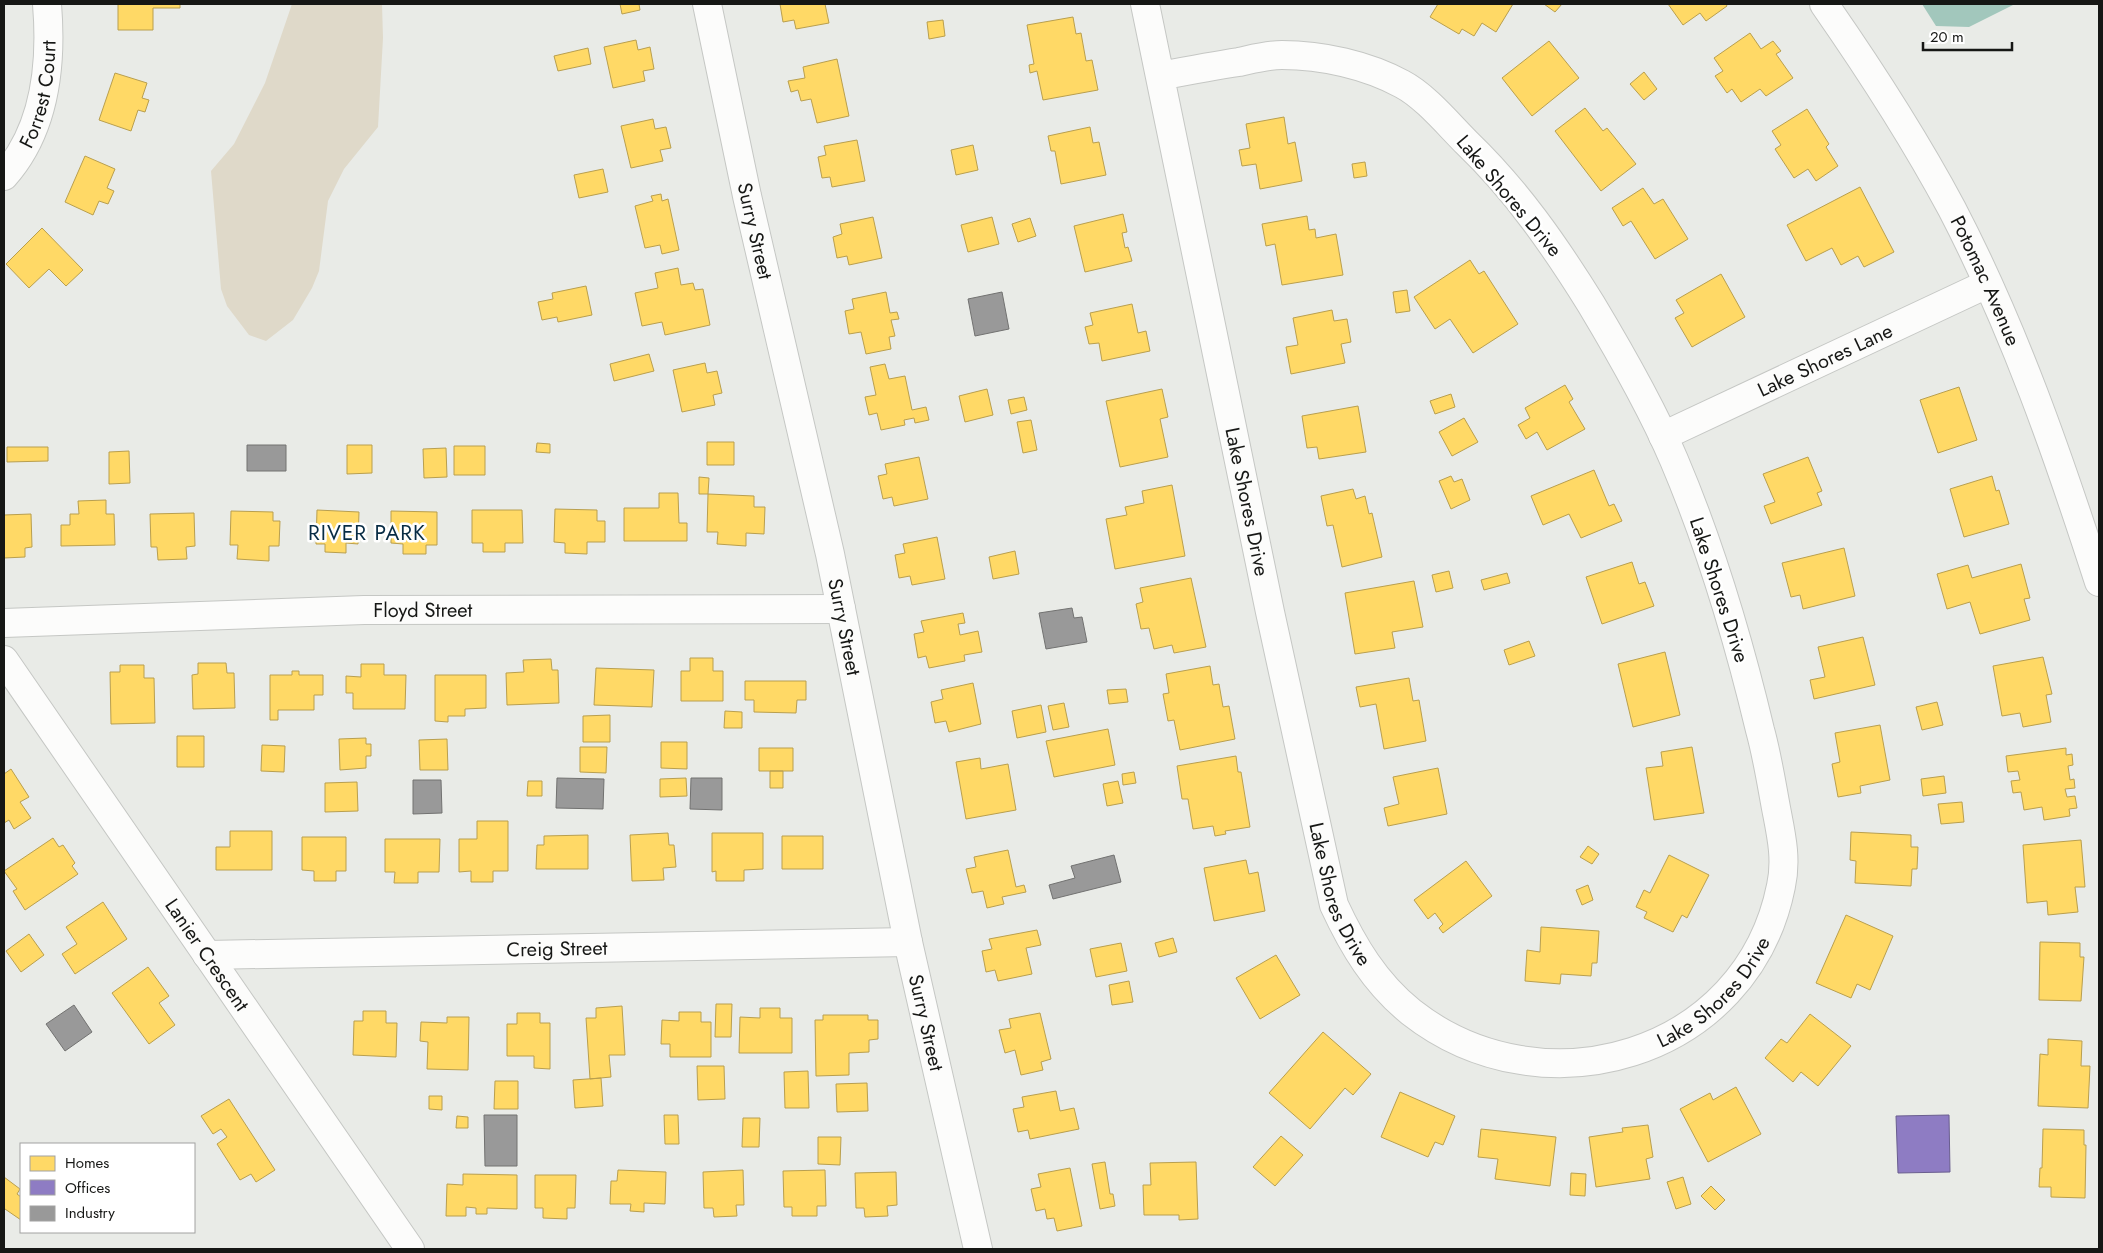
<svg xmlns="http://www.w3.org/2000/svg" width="2103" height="1253" viewBox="0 0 2103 1253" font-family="Jost,sans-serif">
	<rect width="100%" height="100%" fill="#e9ebe7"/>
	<!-- green -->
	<path fill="#dfd9c9" d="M292,4H382L383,38L378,127L344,169L328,201L319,271L312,288L293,320L266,341L249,335L227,306L221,289L211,171L234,144L265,83Z"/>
	<!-- water -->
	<path fill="#a2c7bc" d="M1922,4H2015L1969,27L1936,26Z"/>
	<!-- homes -->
	<path fill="#ffd966" stroke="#b99f4e" d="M118,4H180V8H153V30H118Z
		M620,4H639L640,10L622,14Z
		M780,4H825L829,23L796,29L794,20L783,22Z
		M1438,4H1513L1496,32L1482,23L1474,36L1462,29L1459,34L1430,17Z
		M1544,4H1562L1555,12Z
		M1668,4H1726L1727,6L1706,21L1700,13L1683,25Z
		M1073,17L1076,34L1081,33L1086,61L1092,60L1098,90L1043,100L1037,71L1030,73L1029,65L1034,64L1027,25Z
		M943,20L945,36L929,39L927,22Z
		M1750,33L1761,49L1773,41L1781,51L1776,54L1793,78L1766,96L1760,89L1741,102L1732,89L1727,93L1715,76L1723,71L1714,58Z
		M636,40L638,50L650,47L654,69L643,71L645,81L613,88L604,47Z
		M1549,41L1579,78L1532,116L1502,78Z
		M588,48L591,64L558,71L554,56Z
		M837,59L849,116L817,123L811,99L801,101L798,90L791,92L788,81L805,78L803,67Z
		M1644,72L1657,89L1644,100L1630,84Z
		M115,73L147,83L142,98L149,100L145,112L138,110L131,131L99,120Z
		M1585,108L1603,131L1607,128L1636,164L1601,191L1555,131Z
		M1807,109L1829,144L1826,147L1838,166L1816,181L1808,169L1794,178L1775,149L1781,145L1772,131Z
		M1284,117L1288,144L1295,142L1302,181L1260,189L1256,164L1242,166L1239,150L1250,148L1246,124Z
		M653,119L655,129L666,127L671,148L660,150L663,161L631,168L621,126Z
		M1090,127L1093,143L1099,142L1106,175L1061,184L1055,151H1051L1048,136Z
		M857,140L865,181L832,187L830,177L822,178L818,157L826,155L824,146Z
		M973,145L978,170L956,175L951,150Z
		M85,156L115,169L107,188L114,191L108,204L99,201L93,215L65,202Z
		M1365,162L1367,176L1354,178L1352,164Z
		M603,169L608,192L579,198L574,175Z
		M1860,187L1894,252L1864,267L1858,256L1841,265L1832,248L1806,261L1787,225Z
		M1643,188L1654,204L1663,199L1688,239L1655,259L1631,221L1623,226L1612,208Z
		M661,194L662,201L668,199L679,250L662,254L660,245L645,248L635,206L653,201L651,196Z
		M1123,214L1127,232L1122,233L1125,248L1128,247L1132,261L1085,272L1074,226Z
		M1307,216L1309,230L1315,229L1316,238L1336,234L1343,275L1282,285L1275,244L1266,246L1262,224Z
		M873,217L882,258L849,265L847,256L837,258L833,237L842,234L840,224Z
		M992,217L999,244L968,252L961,225Z
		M1030,218L1036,236L1018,242L1012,224Z
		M42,228L83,270L66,286L49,269L29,288L6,264Z
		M1470,260L1479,274L1484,271L1518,324L1473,353L1450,319L1435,329L1414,297Z
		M678,268L681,285L693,283L695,290L703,289L710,325L665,335L662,322L642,326L635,293L658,288L655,273Z
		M1721,274L1745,317L1692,347L1675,318L1684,313L1676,300Z
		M586,286L592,315L558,322L557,317L542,320L538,302L553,299L552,293Z
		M1407,290L1410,311L1396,313L1393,292Z
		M886,292L890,313L897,312L899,319L891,320L895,336L889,337L891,349L866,354L861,332L849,334L845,311L854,309L852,299Z
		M1132,304L1138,333L1146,331L1150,351L1102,361L1099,343L1089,344L1085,327L1093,325L1090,313Z
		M1332,310L1334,321L1347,319L1351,342L1341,344L1345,363L1291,374L1286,347L1298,345L1293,318Z
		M649,354L654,371L614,381L610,364Z
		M705,363L707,373L717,371L722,393L713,395L715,405L682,412L673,370Z
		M885,364L889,379L905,376L912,410L926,407L929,420L915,423L914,418L904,420L905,425L881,430L877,413L869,415L865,397L876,395L870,367Z
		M1565,385L1573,399L1569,402L1585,429L1547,450L1537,432L1526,439L1518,425L1530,418L1525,408Z
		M1959,387L1977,440L1938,453L1920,400Z
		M987,389L993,415L965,422L959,396Z
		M1162,389L1168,417L1160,419L1168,457L1120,467L1106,401Z
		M1451,394L1455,407L1435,414L1430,401Z
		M1024,397L1027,410L1011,414L1008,400Z
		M1358,406L1366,452L1319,459L1317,447L1307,448L1302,416Z
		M1464,418L1478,442L1452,456L1439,432Z
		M1031,420L1037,450L1023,453L1017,422Z
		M707,442H734V465H707Z
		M537,443L550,444V453L536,452Z
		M347,445H372V473L347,474Z
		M454,446H485V475H454Z
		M7,447H48V461L7,462Z
		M446,448L447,477L424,478L423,449Z
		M129,451L130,483L109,484V452Z
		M919,457L928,499L894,506L892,497L883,499L878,476L887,474L885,464Z
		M1808,457L1822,491L1817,493L1822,505L1771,524L1764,506L1775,502L1763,474Z
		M1594,470L1609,506L1614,504L1622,521L1581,538L1569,514L1543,525L1531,496Z
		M1451,476L1454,482L1462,479L1470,500L1451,509L1439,481Z
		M1992,476L1996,491L1999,490L2009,524L1964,537L1950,489Z
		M699,477L709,478L708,494H699Z
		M1172,485L1185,556L1115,569L1106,519L1127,515L1125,507L1144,503L1142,491Z
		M1353,489L1356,499L1365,496L1369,514L1372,513L1382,557L1342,567L1333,525L1327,526L1321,496Z
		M659,493H678L679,523H687V541H624V508H659Z
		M708,494L754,496V507H765L764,534L746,533V546L717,544L718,532H707Z
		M106,500V514H114L115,545L61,546V525H70V514H79L78,501Z
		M555,509L597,510V521H605V542H587V554L565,553V543L554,542Z
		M317,510L359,512L358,544L346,543V553L325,552V544H316Z
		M472,510H522L523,543H505V552H483V543H472Z
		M231,511L273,512V521H280L279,546H269V561L237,559L238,545H230Z
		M391,511L437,512V545H426V554H403V544L391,543Z
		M194,513L195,546L186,547L187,559L158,560L157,547H151L150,514Z
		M31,514L32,547L25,548V557L4,558V515Z
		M937,537L945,579L912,585L910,576L899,578L895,555L905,553L903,544Z
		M1844,548L1855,596L1803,609L1800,595L1791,597L1782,563Z
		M1015,551L1019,574L993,579L989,557Z
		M1632,562L1639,584L1645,582L1654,606L1602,624L1586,577Z
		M2021,564L2030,598L2024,599L2030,620L1980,634L1970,602L1947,609L1937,574L1968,565L1972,578Z
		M1449,571L1453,588L1436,592L1432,575Z
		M1507,573L1510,583L1484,590L1481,580Z
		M1191,578L1206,647L1174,653L1172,645L1154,649L1149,628L1141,629L1136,604L1143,602L1140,588Z
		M1414,581L1423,627L1392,632L1395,648L1355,654L1345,593Z
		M963,613L965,623L958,624L960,635L978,631L982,652L964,655L965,661L929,668L926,656L918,658L914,634L924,632L921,621Z
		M1863,637L1875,685L1814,699L1810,680L1825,677L1818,647Z
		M1529,641L1535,656L1509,665L1504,650Z
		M1665,652L1680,715L1633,727L1618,664Z
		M2043,657L2052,694L2046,695L2051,722L2023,727L2020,713L2002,716L1993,666Z
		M690,658H713V671H723V701H681V671H690Z
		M551,659L552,670H558L559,703L507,705L506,673L524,672L523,660Z
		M198,663H226L227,673H234L235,708L193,709L192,675L198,674Z
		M361,664H384V675H406L405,709H353V693H346V676L361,677Z
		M120,665H144V678H154L155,723L111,724L110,672H120Z
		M1210,666L1213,685L1219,684L1223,707L1229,706L1235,739L1180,750L1174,720L1168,721L1163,694L1169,693L1166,674Z
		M596,668L654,670L652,707L594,705Z
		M292,671H299V675H323V695H314V710H278V720H270V675H292Z
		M435,675H486V708L465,709V716H448V722L435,721Z
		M1409,678L1413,701L1419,700L1426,741L1384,749L1376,704L1360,707L1356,687Z
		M745,681H806V700H797L796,713L754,712V700H745Z
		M973,683L981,724L949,732L946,721L935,723L931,702L943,699L941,690Z
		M1126,689L1128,702L1109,704L1107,690Z
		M1937,702L1943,725L1922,730L1916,707Z
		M1064,703L1069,727L1053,730L1048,706Z
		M1041,705L1046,732L1017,738L1012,711Z
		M725,711L742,712V728H724Z
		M610,715V742H583V716Z
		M1880,725L1890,780L1860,786L1861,793L1838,797L1832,764L1840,762L1835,733Z
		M1108,729L1115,765L1054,777L1046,741Z
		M177,736H204V767H177Z
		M366,738V744H371V756H366V768L340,770L339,739Z
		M447,739L448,770H420L419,740Z
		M661,742H687V769L661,768Z
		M262,745L285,746L284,772L261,771Z
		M580,747H607L606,773L580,772Z
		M1692,747L1704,813L1654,820L1646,768L1663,766L1661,752Z
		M759,748H793V771H759Z
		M2066,748V755L2072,754L2073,765L2068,766L2070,780L2074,779L2075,788L2065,789L2067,797L2075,796L2077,808L2069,809L2070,816L2044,820L2042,807L2024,810L2021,792L2013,793L2011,781L2020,780L2018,771L2008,772L2006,756Z
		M1236,756L1238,772H1241L1250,827L1225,831L1226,834L1215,836L1213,826L1193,829L1188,799H1182L1177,766Z
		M980,758L981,769L1008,764L1016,810L966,819L956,762Z
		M1438,768L1447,814L1388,826L1384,808L1399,804L1393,777Z
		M11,769L29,797L20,802L31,818L14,829L9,820L4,823V774Z
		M770,771H783V788H770Z
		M1134,772L1136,783L1123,785L1122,774Z
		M1944,776L1946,793L1923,796L1921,779Z
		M686,778L687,796L660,797V779Z
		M528,781H542V796H527Z
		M1118,781L1123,803L1107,806L1103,784Z
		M357,782L358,811L325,812V783Z
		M1962,802L1964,822L1941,824L1938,804Z
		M477,821H508V871H493V882H471V871L459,872V839H477Z
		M230,831H272V870H216V847H230Z
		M1851,832L1911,835V847H1918L1917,869H1912L1911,886L1855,883L1856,861L1850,860Z
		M668,833L669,845H674L676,867L663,868L664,880L632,881L630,835Z
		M712,833H763V869L744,870V881H716V871L712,872Z
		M588,835V869H536L537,845H544V836Z
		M782,836H823V869H782Z
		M302,837H346V871H336V881H314V871L302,870Z
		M53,838L59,847L63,845L75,863L72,866L78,874L25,910L13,891L17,889L4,871Z
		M385,839H440L439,872H418V883H394L395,872H385Z
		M2081,840L2085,887H2075L2078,912L2048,915L2047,901L2027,903L2023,845Z
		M1588,846L1599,854L1592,864L1580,857Z
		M1008,850L1016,887L1024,885L1026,892L1002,897L1004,904L987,908L983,891L972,893L966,869L976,867L974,857Z
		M1669,855L1709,875L1687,918L1682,915L1673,932L1644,918L1647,912L1636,907L1644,890L1650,893Z
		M1246,860L1249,874L1258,872L1265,911L1214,921L1204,868Z
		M1466,861L1492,896L1443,933L1439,928L1443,924L1435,913L1428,919L1414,900Z
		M1588,885L1593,900L1582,905L1576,890Z
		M103,902L127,939L75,974L62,954L77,944L66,927Z
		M1846,915L1893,936L1870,990L1857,984L1851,998L1816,983Z
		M1541,927L1599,931L1597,963H1592L1591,976L1561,974L1560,984L1525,981L1527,950L1540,952Z
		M1037,930L1041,945L1026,948L1032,974L998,981L995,970L986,972L982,951L992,949L989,939Z
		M29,934L44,955L21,972L6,951Z
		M1173,938L1177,952L1159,957L1155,943Z
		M2040,942L2080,943V957H2084L2081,1001L2039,1000Z
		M1121,943L1127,971L1096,977L1090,949Z
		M1276,955L1300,995L1260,1019L1236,978Z
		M148,967L169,996L159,1003L175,1025L149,1044L112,993Z
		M1129,981L1133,1002L1112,1005L1109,985Z
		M716,1004H732L731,1037H715Z
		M622,1006L625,1055H609L611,1077L590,1079L586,1018H596V1008Z
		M760,1008H780V1018H792V1053H739L740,1017L760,1018Z
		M363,1011H386V1023H397L396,1057L353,1055L354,1021H363Z
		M679,1012H701V1022H711V1057H670V1044H661L662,1020L679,1021Z
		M517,1013H540V1023H550V1069L534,1068V1056H507V1024H517Z
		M1040,1013L1051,1059L1041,1062L1043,1070L1021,1075L1015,1050L1005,1053L999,1030L1011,1028L1009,1019Z
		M1810,1014L1851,1046L1818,1086L1801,1072L1793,1082L1765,1058L1781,1039L1787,1043Z
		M823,1015H868V1020H878V1039L869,1040V1052L849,1053V1075L816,1076L815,1020H823Z
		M447,1017H469L468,1070L427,1069L428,1042L420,1041L421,1022L447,1023Z
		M1323,1032L1371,1074L1353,1095L1345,1088L1310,1129L1269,1093Z
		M2048,1039L2082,1041L2081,1066H2090L2088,1108L2038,1106L2040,1054L2048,1055Z
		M697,1066H724L725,1099L698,1100Z
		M808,1071L809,1108H785L784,1072Z
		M601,1078L603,1106L575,1108L573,1080Z
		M495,1081H518V1109H494Z
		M867,1083L868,1111L837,1112L836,1084Z
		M1736,1087L1761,1134L1708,1162L1680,1109L1710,1093L1713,1100Z
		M1056,1091L1060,1111L1074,1108L1079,1129L1030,1139L1028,1130L1018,1132L1013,1109L1024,1107L1022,1097Z
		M1400,1092L1455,1116L1443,1145L1435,1142L1428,1157L1381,1137Z
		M429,1096H442V1110L429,1109Z
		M229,1099L275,1170L256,1182L251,1174L240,1180L217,1144L227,1137L221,1129L213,1134L201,1116Z
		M664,1115H678L679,1144H665Z
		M457,1116L468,1117V1128H456Z
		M743,1118H760L759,1147H742Z
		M1648,1125L1653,1157L1646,1159L1650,1179L1596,1187L1589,1137L1623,1132L1622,1128Z
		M1481,1129L1556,1137L1550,1186L1495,1179L1498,1159L1478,1157Z
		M2043,1129L2084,1130V1145H2086L2085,1198L2051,1197V1187H2039L2040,1168H2042Z
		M1281,1136L1303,1155L1275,1186L1253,1167Z
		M818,1137H841L840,1165L818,1164Z
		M1105,1162L1110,1194H1113L1115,1206L1100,1209L1092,1164Z
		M1196,1162L1198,1219L1179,1220V1215H1144L1143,1185H1151L1150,1163Z
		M1070,1168L1082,1226L1057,1231L1054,1218L1047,1219L1045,1209L1036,1211L1031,1189L1041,1187L1038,1174Z
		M618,1170L666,1172L665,1204L644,1203V1212L630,1211L631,1204H610L611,1181H617Z
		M743,1170L744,1205H736L737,1216L714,1217L713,1208H704L703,1172Z
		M825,1170L826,1206H817V1216H792V1207H784L783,1171Z
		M896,1172L897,1205L887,1206L888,1216L865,1217L864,1208H856L855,1173Z
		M1571,1173L1586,1174L1585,1196L1570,1195Z
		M463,1174L517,1175V1209L487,1208V1214H476V1208L466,1207V1216H446L447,1184L463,1185Z
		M535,1175H576L575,1208H567V1219L543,1218V1208H535Z
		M4,1177L20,1189L17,1194L21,1197V1220L5,1209L4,1211Z
		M1683,1177L1691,1204L1676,1209L1667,1182Z
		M1711,1186L1725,1200L1715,1210L1701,1196Z"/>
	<!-- offices -->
	<path fill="#8e7cc3" stroke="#6a5e8f" d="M1949,1115L1950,1172L1898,1173L1896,1116Z"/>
	<!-- industry -->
	<path fill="#999" stroke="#727271" d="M1002,292L1009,329L975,336L968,299Z
		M247,445H286V471H247Z
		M1072,608L1074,618L1082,617L1087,642L1046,649L1039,613Z
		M557,778L604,779L603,809L556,808Z
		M691,778H722V810L690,809Z
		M413,780H441L442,813L413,814Z
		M1114,855L1121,882L1053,899L1049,885L1075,878L1071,866Z
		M74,1005L92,1032L65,1051L46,1024Z
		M484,1115H517V1166H485Z"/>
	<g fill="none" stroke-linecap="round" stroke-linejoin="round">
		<defs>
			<g id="minor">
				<path id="s1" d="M707,4L747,196L830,554L908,942L978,1249"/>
				<path id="s2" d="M1145,4L1270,612L1334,905C1353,946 1375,983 1411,1012C1542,1115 1747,1057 1781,886C1787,859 1781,834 1776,808C1771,781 1767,755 1760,730C1738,638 1711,547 1674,460C1651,406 1621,354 1591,304C1555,246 1516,190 1467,143C1448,124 1425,96 1402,84C1367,65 1322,55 1282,55C1268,55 1253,59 1239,62C1212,66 1186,71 1160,76"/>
				<path id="s3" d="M1824,4C1870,70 1914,138 1952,209C2014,328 2058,455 2099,582"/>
				<path id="s4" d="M4,176C46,129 52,64 47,4"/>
				<path id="s5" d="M1663,436L1987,284"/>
				<path id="s6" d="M4,623L364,610L841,609"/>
				<path id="s7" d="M4,660L410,1249"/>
				<path id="s8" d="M207,955L908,942"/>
			</g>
		</defs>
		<!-- minor casing -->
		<use href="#minor" stroke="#c5c7c4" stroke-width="30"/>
		<!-- minor -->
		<use href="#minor" stroke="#fcfcfb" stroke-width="28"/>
	</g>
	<g text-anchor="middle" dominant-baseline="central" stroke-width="5" stroke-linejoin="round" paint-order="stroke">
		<!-- street labels -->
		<g font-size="20" fill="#161715" stroke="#fff">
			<text stroke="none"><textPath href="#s4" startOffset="91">Forrest Court</textPath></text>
			<text transform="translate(1509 196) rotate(50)">Lake Shores Drive</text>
			<text stroke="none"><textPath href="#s1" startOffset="232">Surry Street</textPath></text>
			<text stroke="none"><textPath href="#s3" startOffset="321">Potomac Avenue</textPath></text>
			<text stroke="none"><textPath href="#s5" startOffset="179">Lake Shores Lane</textPath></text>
			<text stroke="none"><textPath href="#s2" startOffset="508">Lake Shores Drive</textPath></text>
			<text transform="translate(1719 590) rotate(72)">Lake Shores Drive</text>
			<text stroke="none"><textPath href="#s6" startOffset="419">Floyd Street</textPath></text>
			<text stroke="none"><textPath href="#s1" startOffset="638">Surry Street</textPath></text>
			<text stroke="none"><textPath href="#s2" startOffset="912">Lake Shores Drive</textPath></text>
			<text stroke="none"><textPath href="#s8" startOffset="350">Creig Street</textPath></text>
			<text stroke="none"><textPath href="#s7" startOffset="358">Lanier Crescent</textPath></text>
			<text stroke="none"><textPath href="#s2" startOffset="1391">Lake Shores Drive</textPath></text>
			<text stroke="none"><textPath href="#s1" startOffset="1042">Surry Street</textPath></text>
		</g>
		<!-- neighbourhood labels -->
		<g font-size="21" letter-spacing="1" fill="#082c44" stroke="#fff">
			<text x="367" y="533">RIVER PARK</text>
		</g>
	</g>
	<!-- border -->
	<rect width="2103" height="1253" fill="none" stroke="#161715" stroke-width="10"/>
	<!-- legend -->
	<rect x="20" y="1143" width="175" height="90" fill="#ffffff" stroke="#a2a2a1"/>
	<rect x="30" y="1156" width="25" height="15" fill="#ffd966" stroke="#a2a2a1"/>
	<text x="65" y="1168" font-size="15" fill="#161715">Homes</text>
	<rect x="30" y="1180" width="25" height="15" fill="#8e7cc3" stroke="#a2a2a1"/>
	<text x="65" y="1193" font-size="15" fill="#161715">Offices</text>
	<rect x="30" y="1206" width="25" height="15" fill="#999999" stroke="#a2a2a1"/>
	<text x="65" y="1218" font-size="15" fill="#161715">Industry</text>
	<!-- scale -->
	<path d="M1923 42v8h89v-8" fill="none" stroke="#161715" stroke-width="2.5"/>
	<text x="1930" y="42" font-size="15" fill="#161715" stroke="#ffffff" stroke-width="4" paint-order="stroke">20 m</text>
</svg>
